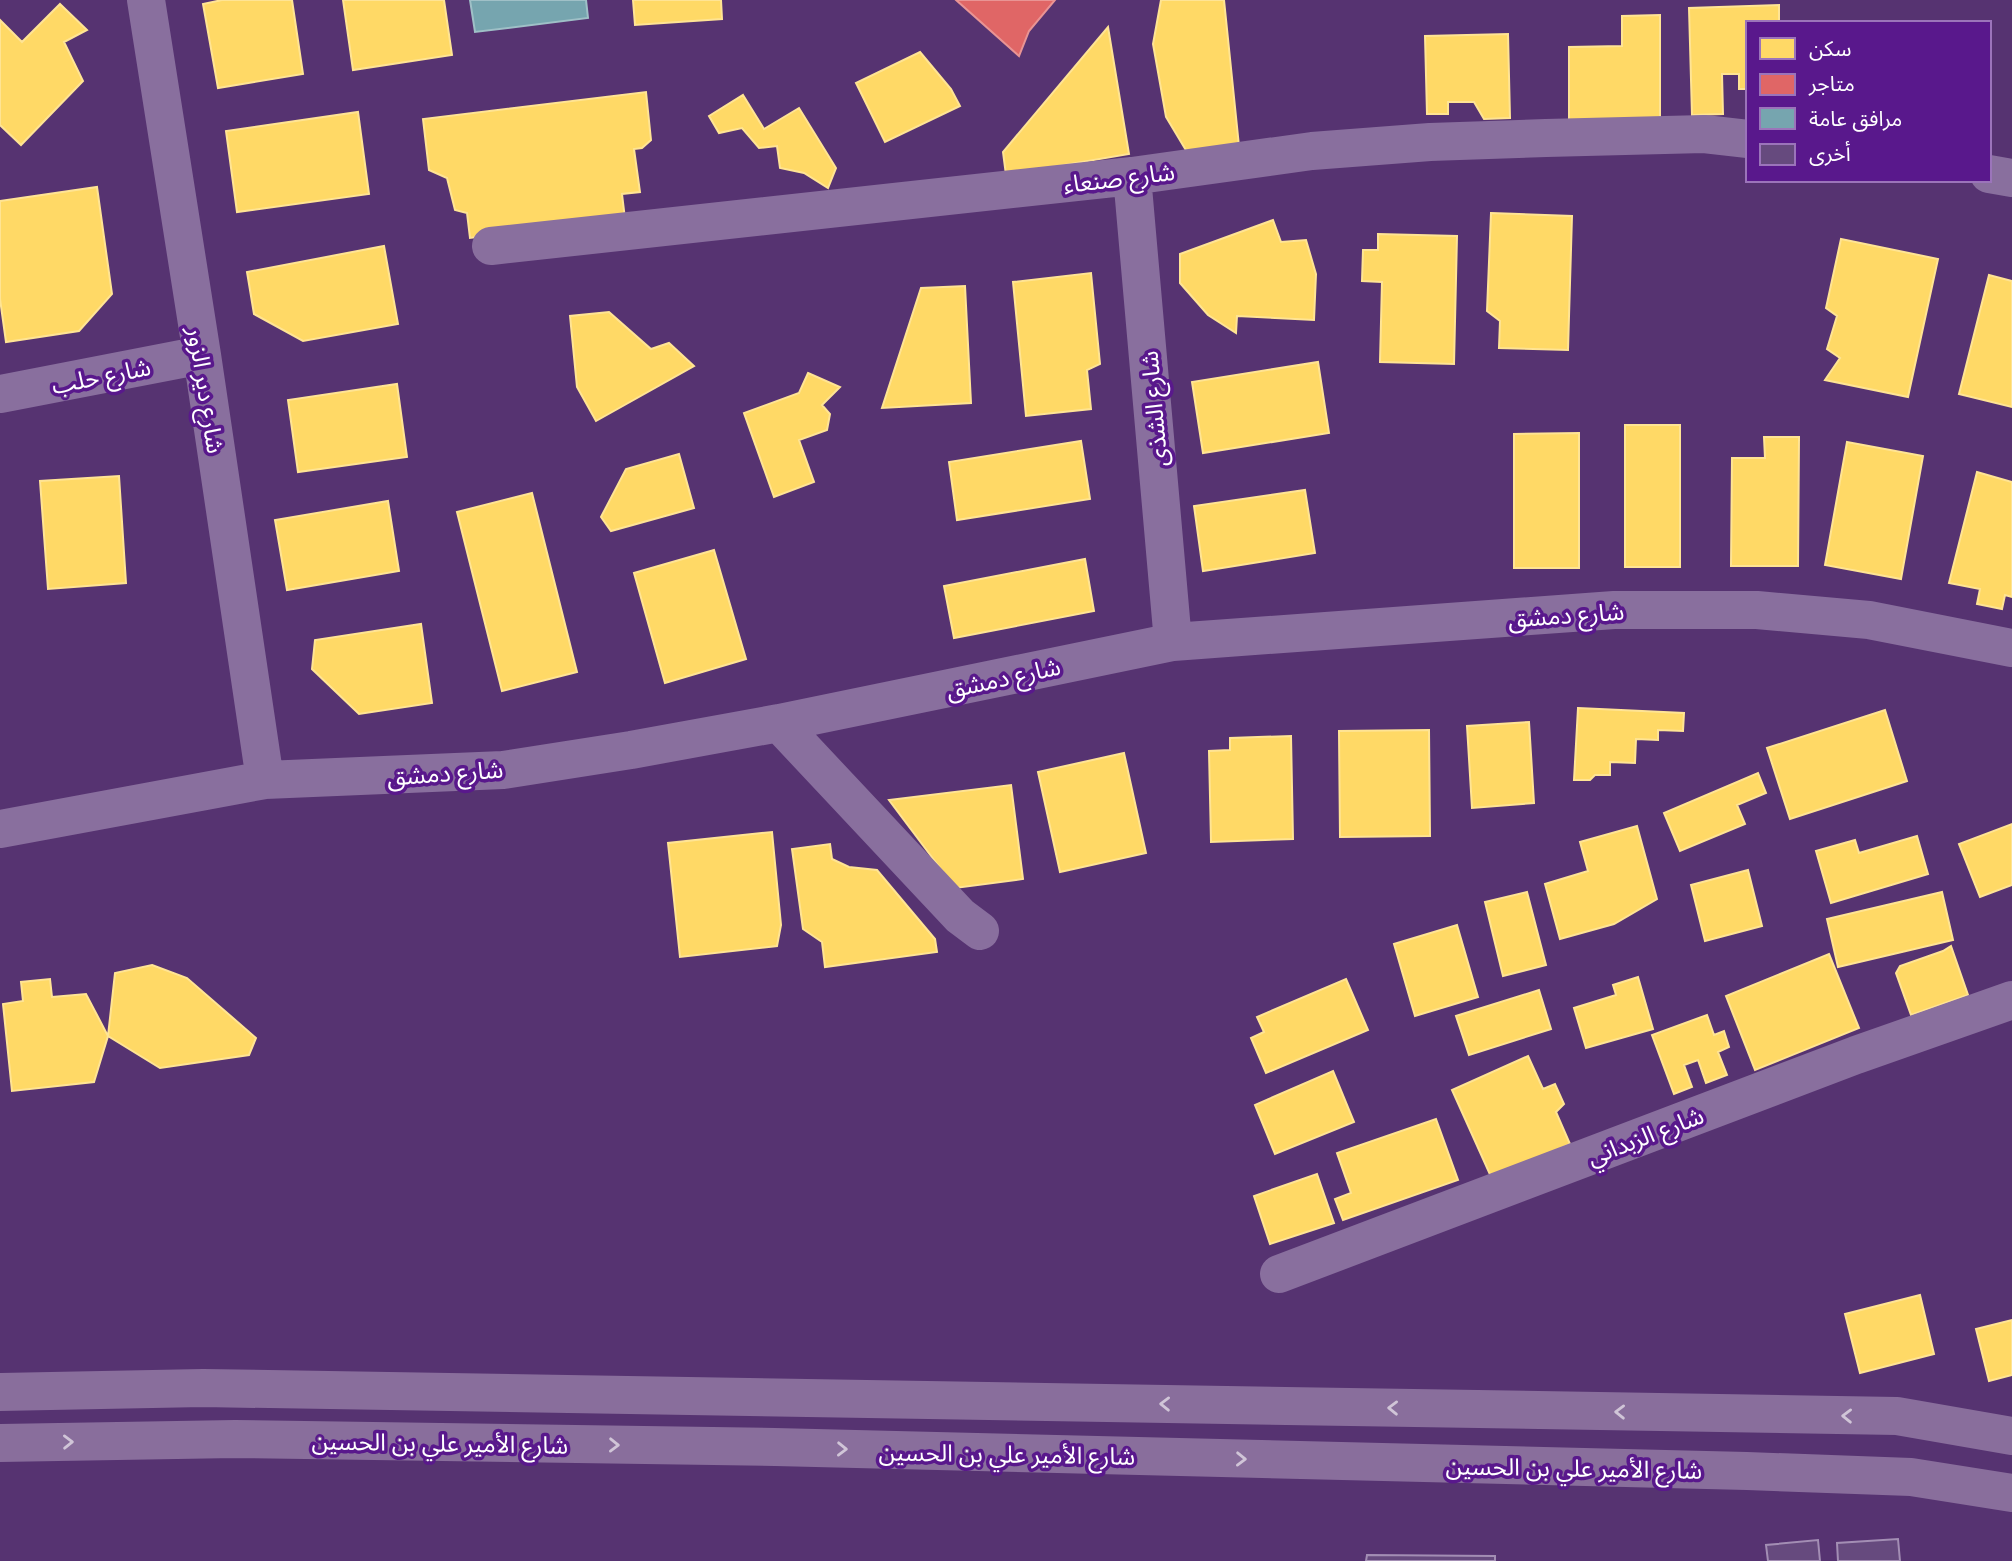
<svg xmlns="http://www.w3.org/2000/svg" width="2012" height="1561" viewBox="0 0 2012 1561" font-family="'Golos Text','Noto Sans Arabic',sans-serif">
	<rect width="100%" height="100%" fill="#563371"/>
	<!-- homes -->
	<path fill="#ffd966" stroke="#ffe494" stroke-width="2" d="M222,0H292L303,74L218,88L203,4Z
		M343,0H444L452,55L353,70Z
		M633,0H721L722,19L635,25Z
		M1161,0H1224L1239,146L1187,152L1166,117L1153,44Z
		M60,4L87,30L64,42L83,81L21,145L0,125V20L22,42Z
		M1779,5V23H1748V89H1739V74H1722L1723,114L1692,115L1689,8Z
		M1660,15V126H1569V47L1622,46V16Z
		M1108,27L1129,154L1006,175L1003,152Z
		M1508,34L1510,118L1484,119L1474,102H1448V114H1427L1425,36Z
		M920,52L951,89L960,106L885,142L856,83Z
		M646,92L651,140L642,148L634,149L640,192L622,194L625,219L470,238L467,213L455,210L447,178L429,170L423,119Z
		M743,95L764,129L799,108L836,168L828,188L804,173L780,168L777,146L759,148L742,128L719,133L709,116Z
		M358,112L369,194L237,212L226,131Z
		M97,187L112,294L79,331L6,342L0,299V201Z
		M1491,213L1572,216L1568,350L1499,348L1500,321L1487,311Z
		M1273,220L1281,242L1306,240L1316,274L1314,320L1237,316L1236,333L1208,315L1180,283V254Z
		M1378,234L1457,236L1454,364L1380,362L1382,282L1362,281L1363,250H1378Z
		M1841,239L1938,259L1908,397L1825,380L1840,358L1827,349L1837,316L1826,308Z
		M384,246L398,324L303,341L254,314L247,272Z
		M1091,273L1100,364L1087,370L1091,409L1026,416L1013,282Z
		M1989,275L2012,281V407L1959,394Z
		M965,286L971,403L882,408L921,288Z
		M609,312L651,349L669,343L694,366L596,421L577,387L570,316Z
		M1318,362L1329,433L1203,453L1192,382Z
		M808,373L840,387L822,405L830,414L827,430L799,440L814,482L774,497L744,413L799,393Z
		M397,384L407,457L298,472L288,400Z
		M1625,425H1680V567H1625Z
		M1579,433V568H1514V434Z
		M1764,437H1799L1798,566H1731L1732,458H1765Z
		M1081,441L1090,499L957,520L949,462Z
		M1847,442L1923,456L1901,579L1825,565Z
		M679,454L694,508L611,531L601,517L626,469Z
		M1977,472L2012,482V597L2005,595L2002,609L1977,604L1980,589L1949,583Z
		M119,476L126,583L48,589L40,481Z
		M1305,490L1315,553L1203,571L1194,506Z
		M532,493L577,672L502,691L457,512Z
		M388,501L399,571L287,590L275,520Z
		M714,550L746,659L665,683L634,573Z
		M1085,559L1094,611L954,638L944,586Z
		M421,624L432,703L359,714L312,669L315,640Z
		M1578,708L1684,713L1683,731L1658,730V740L1636,739L1635,763L1610,762V775H1595L1590,780H1574Z
		M1885,710L1907,781L1790,819L1767,748Z
		M1529,722L1534,803L1472,808L1467,726Z
		M1429,730L1430,836L1340,837L1339,731Z
		M1291,736L1293,839L1211,842L1209,751L1230,750V738Z
		M1124,753L1146,853L1060,872L1038,772Z
		M1758,773L1766,793L1737,805L1745,824L1680,851L1664,813Z
		M1011,785L1023,879L955,888L889,800Z
		M2012,824V885L1980,897L1959,844Z
		M1637,826L1657,899L1614,924L1560,939L1545,884L1588,871L1580,842Z
		M772,832L781,925L777,946L680,957L668,843Z
		M1917,836L1928,874L1831,903L1816,851L1855,840L1859,853Z
		M830,844L832,859L849,867L877,870L935,939L937,952L825,967L822,942L803,929L792,849Z
		M1748,870L1762,926L1705,941L1691,885Z
		M1527,892L1546,965L1503,976L1485,902Z
		M1942,892L1953,940L1838,967L1827,919Z
		M1457,925L1478,997L1415,1016L1394,944Z
		M1951,946L1968,995L1911,1015L1896,973L1900,966L1943,951Z
		M1829,954L1859,1028L1755,1070L1726,996Z
		M152,965L187,978L256,1038L249,1055L160,1068L108,1036L115,973Z
		M1638,977L1653,1029L1586,1048L1574,1008L1616,995L1613,985Z
		M50,979L52,997L86,994L108,1036L94,1082L12,1091L3,1004L23,1001L21,982Z
		M1346,979L1368,1030L1266,1073L1251,1038L1264,1032L1257,1017Z
		M1539,990L1551,1029L1469,1055L1456,1016Z
		M1707,1015L1714,1035L1724,1031L1729,1047L1718,1052L1727,1075L1706,1083L1698,1060L1684,1065L1692,1087L1674,1094L1652,1035Z
		M1528,1056L1543,1089L1555,1084L1564,1104L1556,1112L1570,1144L1492,1179L1452,1090Z
		M1333,1071L1354,1122L1275,1154L1255,1105Z
		M1436,1119L1458,1180L1343,1220L1335,1199L1351,1193L1337,1153Z
		M1317,1174L1334,1223L1270,1244L1254,1196Z
		M1920,1295L1934,1354L1860,1373L1845,1314Z
		M2012,1320V1375L1989,1381L1976,1329Z"/>
	<!-- shops -->
	<path fill="#e06666" stroke="#e99494" stroke-width="2" d="M956,0H1055L1029,31L1019,56Z"/>
	<!-- public -->
	<path fill="#76a5af" stroke="#9fc0c7" stroke-width="2" d="M470,0H586L588,18L475,32Z"/>
	<!-- building -->
	<path fill="#664a7e" stroke="#a38eb4" stroke-width="2" d="M1898,1539L1900,1561H1838L1837,1543Z
		M1818,1540L1820,1561H1768L1766,1545Z
		M1367,1555L1495,1556V1561H1366Z"/>
	<g fill="none" stroke-linecap="round" stroke-linejoin="round">
		<!-- minor -->
		<path stroke="#896f9e" stroke-width="38" d="M146,0L202,355L265,780
			M1989,174L2012,178
			M1132,176L1173,642
			M491,246L1132,176L1312,151L1430,142L1546,138L1704,134L1748,139
			M0,394L202,355
			M779,723L960,916L980,931
			M0,829L265,780L503,770L631,750L779,723L1173,642L1614,610H1757L1869,620L2012,648
			M1279,1274L1856,1055L2012,1000"/>
		<!-- major -->
		<path stroke="#896e9c" stroke-width="38" d="M0,1392L203,1388L1897,1416L2012,1436
			M0,1443L235,1439L775,1447L1747,1471L1911,1477L2012,1493"/>
	</g>
	<!-- one-way arrows -->
	<defs><path id="oneway-chevron" d="M-2-3.5L2.5 0L-2 3.5" fill="none" stroke-width="1.6" stroke-linecap="round" stroke-linejoin="round" transform="scale(1.75)"/></defs>
	<g stroke="#d0c5d7">
		<use href="#oneway-chevron" transform="translate(1165 1404) rotate(-179)"/>
		<use href="#oneway-chevron" transform="translate(1393 1408) rotate(-179)"/>
		<use href="#oneway-chevron" transform="translate(1620 1412) rotate(-179)"/>
		<use href="#oneway-chevron" transform="translate(1847 1416) rotate(-179)"/>
		<use href="#oneway-chevron" transform="translate(68 1442) rotate(-1)"/>
		<use href="#oneway-chevron" transform="translate(614 1445) rotate(1)"/>
		<use href="#oneway-chevron" transform="translate(842 1449) rotate(1)"/>
		<use href="#oneway-chevron" transform="translate(1241 1459) rotate(1)"/>
	</g>
	<g text-anchor="middle" dominant-baseline="central" stroke-width="7" stroke-linejoin="round" paint-order="stroke">
		<!-- street labels -->
		<g font-size="24" fill="#fff" stroke="#59188c">
			<text transform="translate(1119 177) rotate(-7)">شارع صنعاء</text>
			<text transform="translate(101 375) rotate(-11)">شارع حلب</text>
			<text transform="translate(207 390) rotate(81)">شارع دير الزور</text>
			<text transform="translate(1153 409) rotate(-95)">شارع الشذى</text>
			<text transform="translate(1566 614) rotate(-4)">شارع دمشق</text>
			<text transform="translate(1003 677) rotate(-12)">شارع دمشق</text>
			<text transform="translate(445 772) rotate(-4)">شارع دمشق</text>
			<text transform="translate(1645 1135) rotate(-21)">شارع الزبداني</text>
			<text transform="translate(440 1442) rotate(1)">شارع الأمير علي بن الحسين</text>
			<text transform="translate(1007 1453) rotate(1)">شارع الأمير علي بن الحسين</text>
			<text transform="translate(1574 1467) rotate(1)">شارع الأمير علي بن الحسين</text>
		</g>
	</g>
	<!-- legend -->
	<rect x="1746" y="21" width="245" height="161" fill="#59188c" stroke="#9b74ba" stroke-width="2"/>
	<rect x="1760" y="38" width="35" height="21" fill="#ffd966" stroke="#9b74ba" stroke-width="2"/>
	<text x="1809" y="56" font-size="21" fill="#ffffff">سكن</text>
	<rect x="1760" y="74" width="35" height="21" fill="#e06666" stroke="#9b74ba" stroke-width="2"/>
	<text x="1809" y="91" font-size="21" fill="#ffffff">متاجر</text>
	<rect x="1760" y="108" width="35" height="21" fill="#76a5af" stroke="#9b74ba" stroke-width="2"/>
	<text x="1809" y="126" font-size="21" fill="#ffffff">مرافق عامة</text>
	<rect x="1760" y="144" width="35" height="21" fill="#664a7e" stroke="#9b74ba" stroke-width="2"/>
	<text x="1809" y="161" font-size="21" fill="#ffffff">أخرى</text>
</svg>
